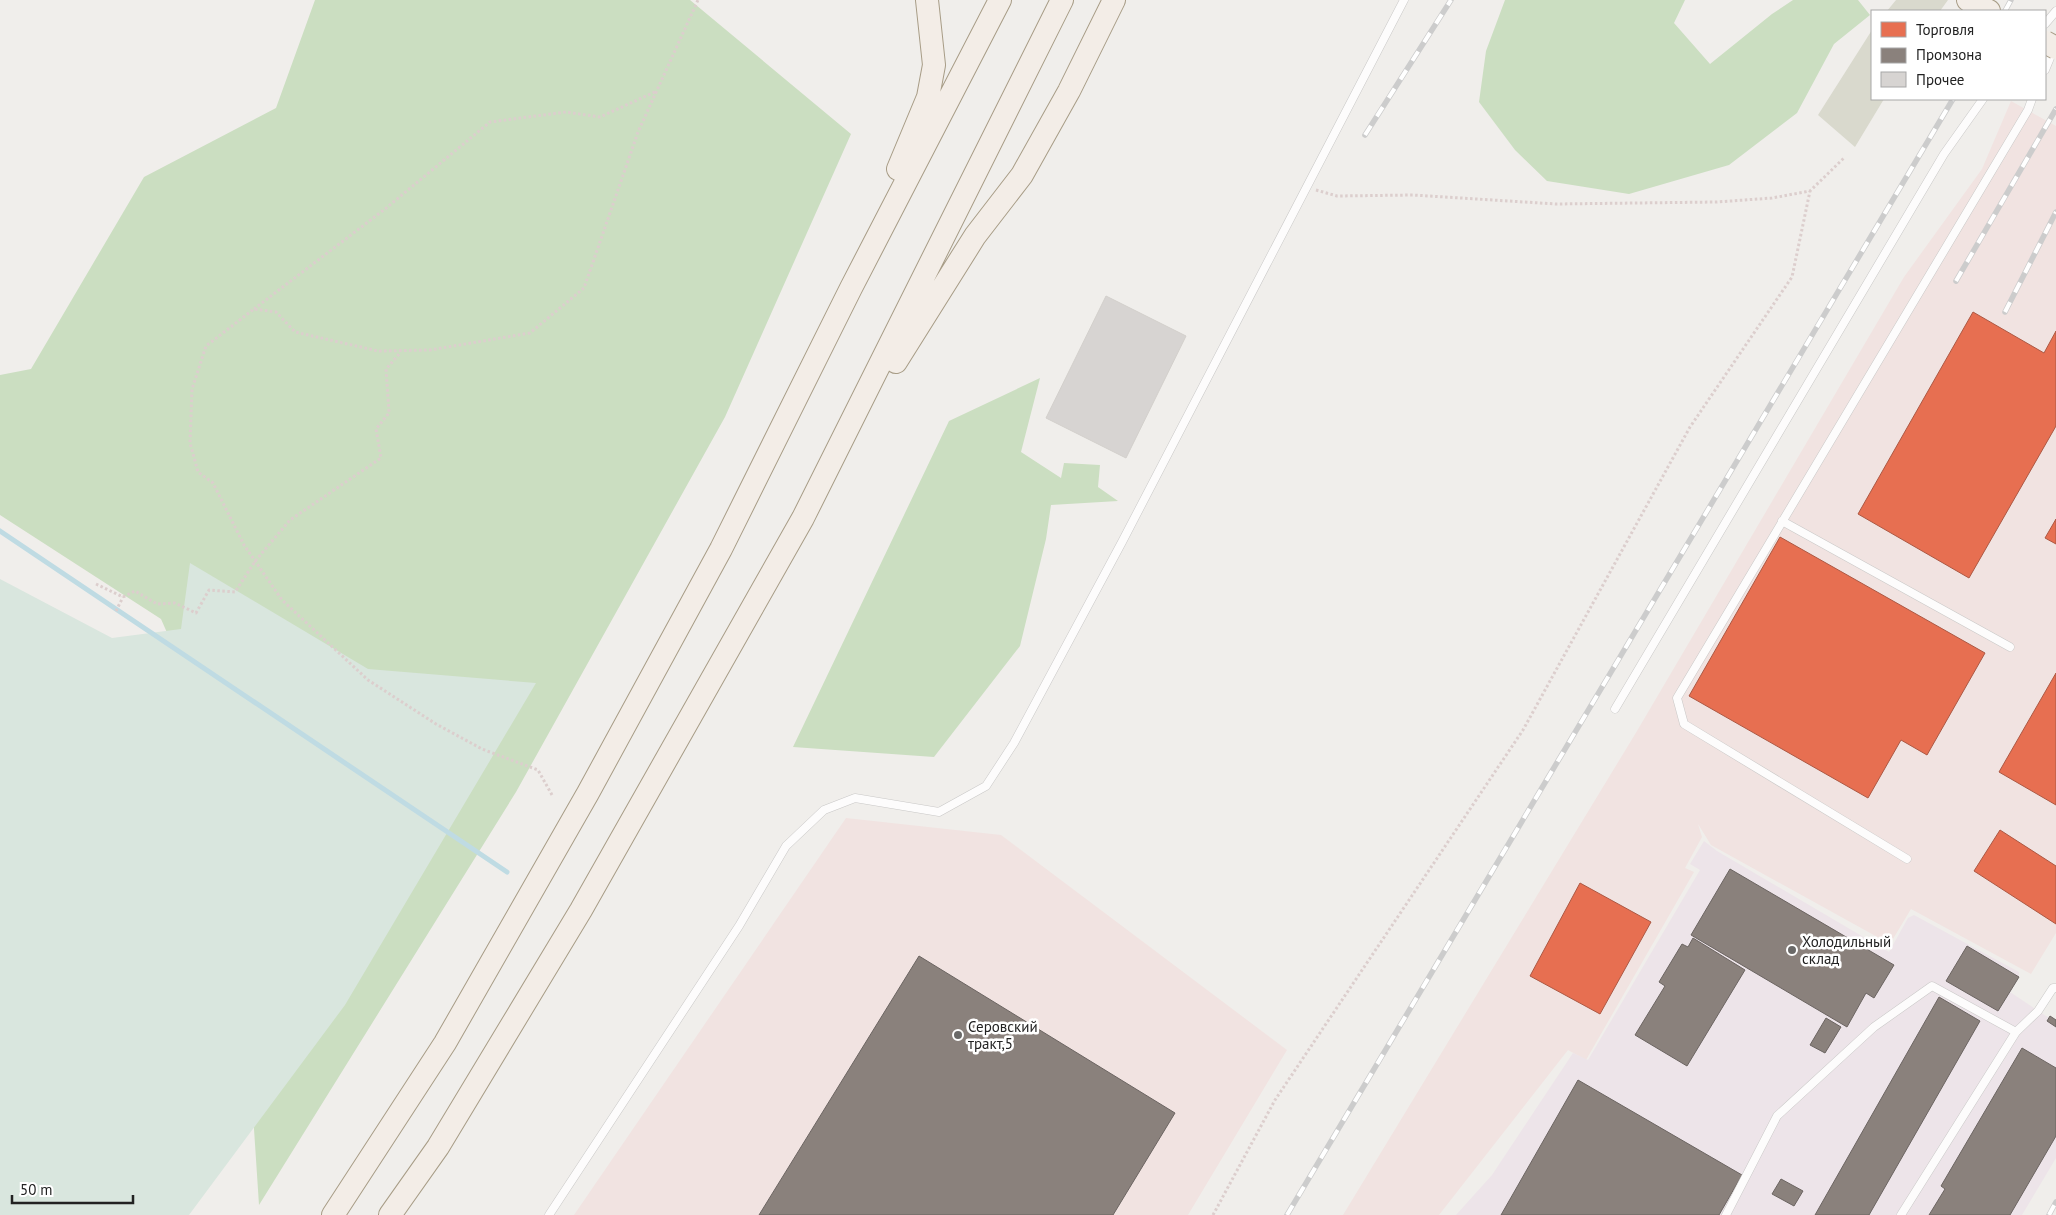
<svg xmlns="http://www.w3.org/2000/svg" width="2056" height="1215" viewBox="0 0 2056 1215" font-family="'PT Sans',sans-serif">
	<rect width="100%" height="100%" fill="#f0eeeb"/>
	<!-- commercial -->
	<path fill="#f1e3e1" d="M2011,101L2056,126V933L2031,974L1911,909L1890,944L1711,845L1698,824L1702,837L1685,868L1694,872L1586,1060L1568,1050L1439,1215H1343L1637,731L1904,277L1982,169Z
		M846,818L1001,835L1287,1050L1188,1215H574Z"/>
	<!-- industrial -->
	<path fill="#ede4e9" d="M1704,841L1717,851L1889,952L1908,918L1914,915L2019,972V977L2010,992L2049,1018L2050,1016L2056,1020V1158L2022,1215H1456L1492,1175L1573,1053L1588,1060L1700,870L1690,864Z"/>
	<!-- construction -->
	<path fill="#d9d9cd" d="M1896,0H1948L1940,11H1887Z
		M1872,30V99H1884L1855,147L1818,115Z"/>
	<!-- forest -->
	<path fill="#cbdec1" d="M315,0H690L851,134L725,417L516,792L259,1205L244,977L180,662L161,619L0,515V375L31,369L144,177L276,108Z
		M1505,0H1685L1674,23L1710,64L1772,14L1793,0H1858L1870,15L1834,44L1797,113L1729,165L1629,194L1547,181L1515,150L1479,102L1486,51Z
		M1040,378L1021,452L1061,478L1064,463L1100,465L1098,487L1118,501L1051,505L1046,539L1020,646L934,757L793,747L949,421Z"/>
	<!-- wetland -->
	<path fill="#d9e6de" d="M190,563L368,669L536,683L345,1005L189,1215H0V579L112,638L181,629Z"/>
	<!-- shops -->
	<path fill="#e76f51" stroke="#ac5843" d="M1973,312L2044,353L2056,331V426L1969,578L1858,514Z
		M2056,519V544L2045,538Z
		M1780,537L1985,653L1927,755L1901,740L1868,798L1689,696Z
		M2056,673V805L1999,772Z
		M2000,830L2056,866V924L1974,871Z
		M1580,883L1651,922L1600,1014L1530,976Z"/>
	<!-- industry -->
	<path fill="#8a817c" stroke="#6b6461" d="M1730,869L1894,965L1874,998L1866,993L1847,1027L1691,935Z
		M1693,938L1745,970L1687,1066L1635,1035L1665,986L1659,982L1682,944L1688,947Z
		M1967,946L2019,977L1998,1011L1946,981Z
		M919,956L1175,1113L1113,1215H759Z
		M1939,997L1980,1021L1869,1215H1815Z
		M2050,1016L2056,1020V1027L2047,1021Z
		M1826,1018L1841,1027L1825,1053L1810,1045Z
		M2022,1048L2056,1068V1136L2010,1215H1929L1945,1189L1941,1186Z
		M1578,1080L1742,1175L1719,1215H1501Z
		M1781,1179L1803,1191L1794,1206L1772,1194Z"/>
	<g fill="none" stroke-linecap="round" stroke-linejoin="round">
		<!-- stream -->
		<path stroke="#bfdbe3" stroke-width="5" d="M0,531L507,872"/>
	</g>
	<!-- building -->
	<path fill="#d7d4d2" stroke="#d3d0cc" d="M1106,296L1186,336L1126,458L1046,418Z"/>
	<g fill="none" stroke-linecap="round" stroke-linejoin="round">
		<defs>
			<path id="service" d="M2045,24L2056,11
				M2045,70L2054,48
				M1782,521L2010,647
				M1615,709L1944,154L1983,99
				M1907,859L1684,724L1677,698L2028,110L2032,99
				M549,1215L739,926L786,846L824,810L855,798L939,812L986,786L1014,743L1122,542L1404,0
				M1726,1215L1777,1116L1874,1027L1932,986L2016,1032
				M1901,1215L2016,1032L2038,1011L2053,988H2056"/>
			<path id="primary" d="M1968,0L1989,11
				M898,169L928,97L934,65L927,0
				M896,362L975,236L1022,175L1069,91L1114,0
				M333,1215L445,1043L588,793L721,549L851,288L1000,0
				M390,1215L438,1147L581,910L803,518L1062,0"/>
		</defs>
		<!-- service casing -->
		<use href="#service" stroke="#c9c8c7" stroke-width="9"/>
		<!-- primary casing -->
		<use href="#primary" stroke="#a79c86" stroke-width="24"/>
		<!-- path -->
		<path stroke="#dccecd" stroke-width="3" stroke-dasharray="2.5 2.5" stroke-linecap="butt" d="M1316,190L1337,196L1413,195L1556,204L1717,202L1772,198L1810,191L1845,157
			M254,309L385,209L490,122L566,112L600,117L657,91
			M96,584L123,597L135,591L157,604L175,603L196,613L209,590L235,592L256,560L290,520L381,458L376,429L389,413L386,369L400,353
			M116,611L123,597
			M552,795L538,770L482,749L436,724L368,680L282,600L244,545L213,483L198,472L190,443L192,389L206,346L254,309L276,312L295,332L378,351L430,350L530,333L584,288L638,132L698,0
			M1213,1215L1275,1100L1523,730L1690,427L1792,277L1810,191"/>
		<!-- service -->
		<use href="#service" stroke="#fdfcfc" stroke-width="8"/>
		<!-- primary -->
		<use href="#primary" stroke="#f3ede7" stroke-width="22"/>
		<defs>
			<path id="rail" d="M2005,11L2011,0
				M1365,135L1451,0
				M1956,281L2056,109
				M2005,312L2056,212
				M1287,1215L1953,99
				M2049,1215L2056,1202"/>
		</defs>
		<!-- rail casing -->
		<use href="#rail" stroke="#ccc" stroke-width="5.5"/>
		<!-- rail -->
		<use href="#rail" stroke="#fff" stroke-width="4" stroke-dasharray="11" stroke-linecap="butt"/>
		<defs>
			<path id="primary-bridge" d="M2045,42L2056,48"/>
		</defs>
		<!-- primary-bridge casing -->
		<use href="#primary-bridge" stroke="#a79c86" stroke-width="24" stroke-linecap="butt"/>
		<!-- primary-bridge -->
		<use href="#primary-bridge" stroke="#f3ede7" stroke-width="22"/>
	</g>
	<!-- markers -->
	<g fill="#6a6968" stroke="#fff" stroke-width="2">
		<circle cx="1792" cy="950" r="5"/>
		<circle cx="958" cy="1035" r="5"/>
	</g>
	<g text-anchor="middle" dominant-baseline="central" stroke-width="5" stroke-linejoin="round" paint-order="stroke">
		<!-- poi labels -->
		<g font-size="15" fill="#222" stroke="#fff" text-anchor="start">
			<text x="1802" y="941">Холодильный<tspan x="1802" dy="17">склад</tspan></text>
			<text x="968" y="1026">Серовский<tspan x="968" dy="17">тракт,5</tspan></text>
		</g>
	</g>
	<!-- legend -->
	<rect x="1871" y="10" width="175" height="90" fill="#ffffff" stroke="#a7a7a7"/>
	<rect x="1881" y="22" width="25" height="15" fill="#e76f51" stroke="#a7a7a7"/>
	<text x="1916" y="35" font-size="15" fill="#222222">Торговля</text>
	<rect x="1881" y="48" width="25" height="15" fill="#8a817c" stroke="#a7a7a7"/>
	<text x="1916" y="60" font-size="15" fill="#222222">Промзона</text>
	<rect x="1881" y="72" width="25" height="15" fill="#d7d4d2" stroke="#a7a7a7"/>
	<text x="1916" y="85" font-size="15" fill="#222222">Прочее</text>
	<!-- scale -->
	<path d="M12 1195v8h121v-8" fill="none" stroke="#222222" stroke-width="2.5"/>
	<text x="20" y="1195" font-size="15" fill="#222222" stroke="#ffffff" stroke-width="4" paint-order="stroke">50 m</text>
</svg>
